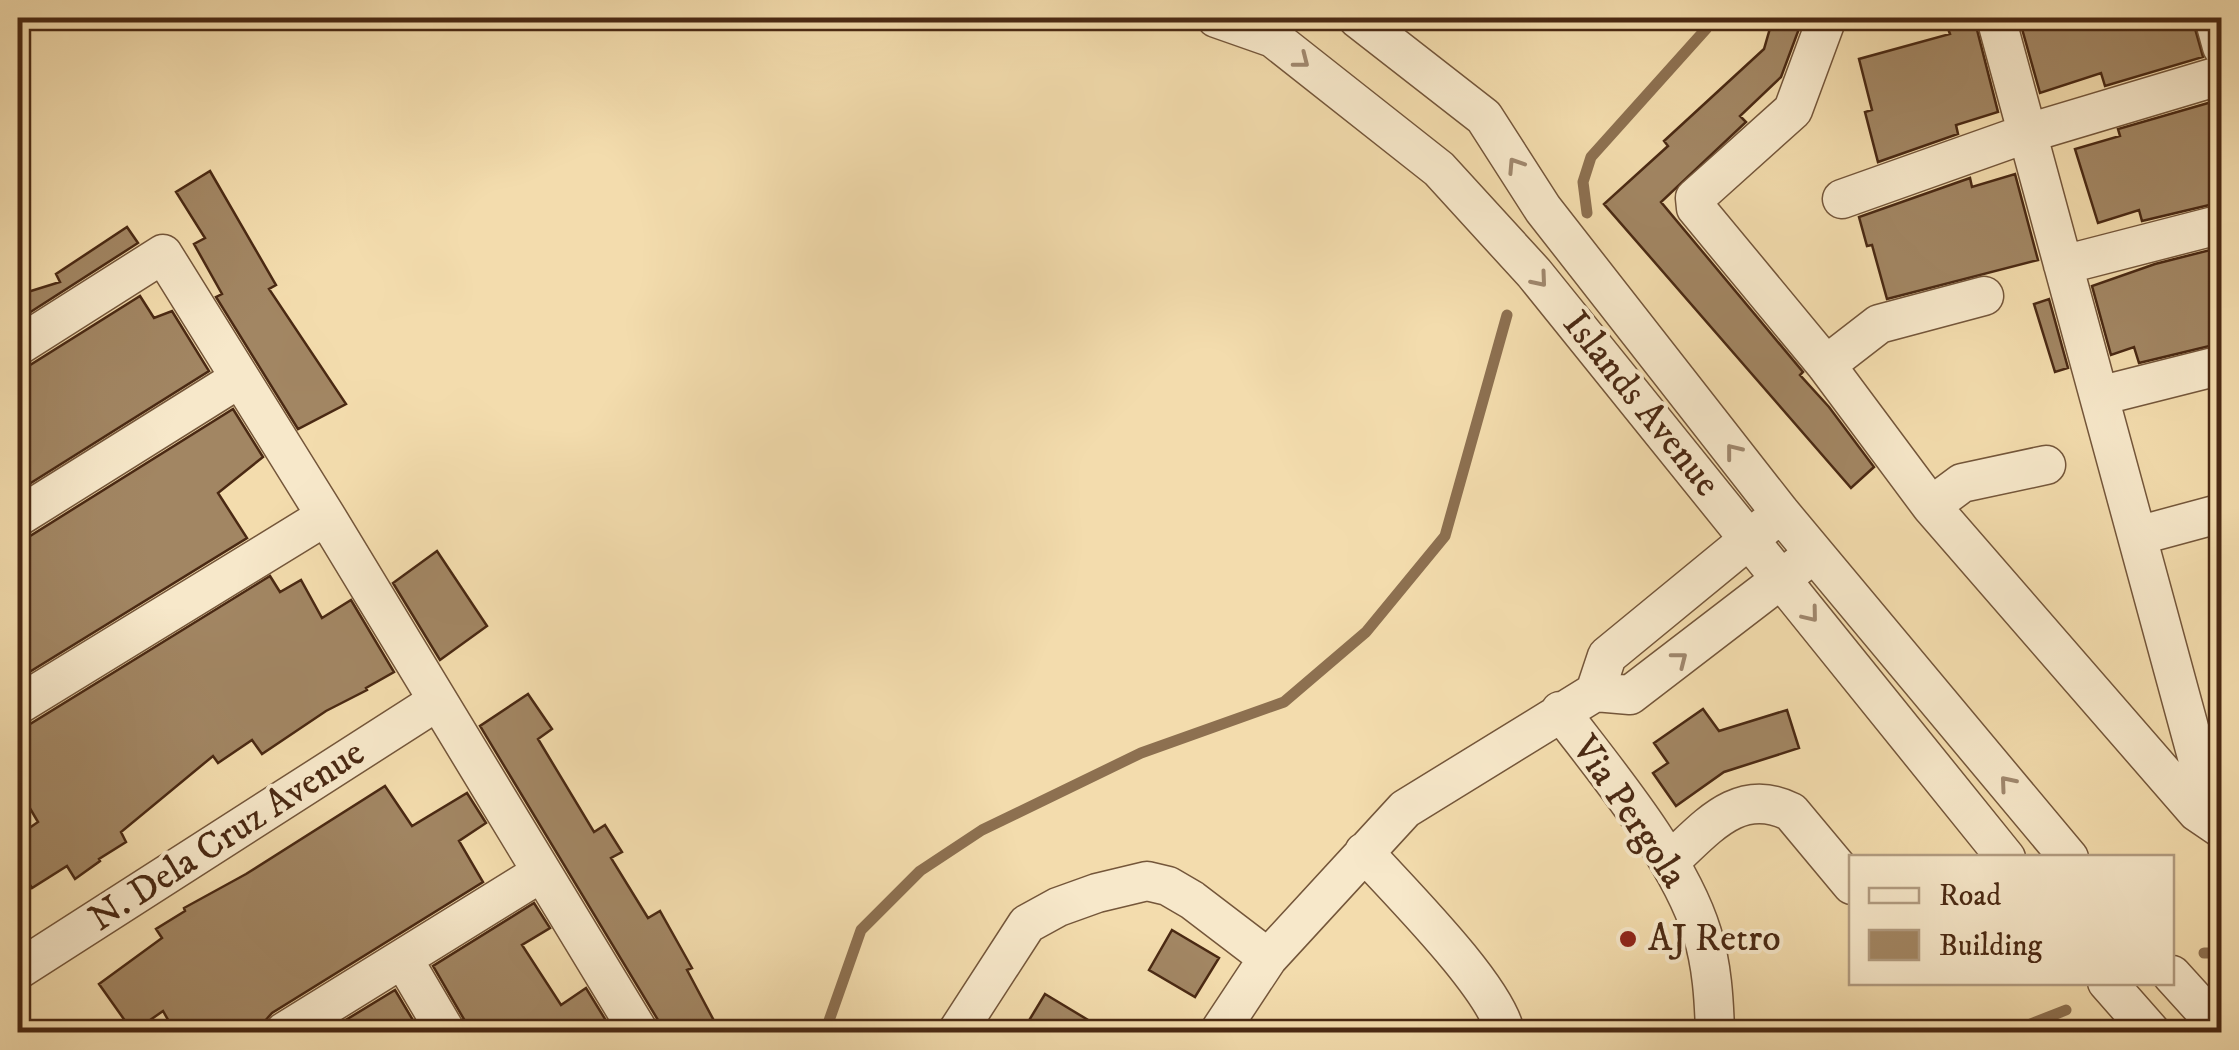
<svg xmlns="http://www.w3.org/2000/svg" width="2239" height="1050" viewBox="0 0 2239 1050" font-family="'IM FELL DW Pica',serif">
	<rect width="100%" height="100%" fill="#f3dcad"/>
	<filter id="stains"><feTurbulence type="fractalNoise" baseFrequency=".002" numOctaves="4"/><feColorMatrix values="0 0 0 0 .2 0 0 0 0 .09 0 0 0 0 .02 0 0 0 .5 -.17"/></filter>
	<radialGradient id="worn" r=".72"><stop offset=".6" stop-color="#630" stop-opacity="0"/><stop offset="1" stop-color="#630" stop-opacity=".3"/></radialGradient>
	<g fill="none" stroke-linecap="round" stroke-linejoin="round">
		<!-- stream -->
		<path stroke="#8d7050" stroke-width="11" d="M1587,213L1583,182L1591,157L1706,29L1712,18
			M2204,953H2222
			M825,1032L861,930L920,871L982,830L1141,753L1284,702L1366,632L1445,536L1507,315
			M2010,1032L2066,1010"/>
	</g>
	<!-- building -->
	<path fill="#a28663" stroke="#4a2913" stroke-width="2.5" d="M1773,18H1803L1781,77L1740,116L1746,122L1661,202L1803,372L1800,375L1829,407L1874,467L1851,488L1604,204L1668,146L1664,141L1764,49Z
		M1944,18H1974L1998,112L1956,125L1958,134L1878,162L1865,112L1872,110L1859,59L1950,34Z
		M2019,18H2192L2203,57L2105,86L2101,73L2040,93Z
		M2222,99V202L2142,221L2139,210L2098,223L2075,149L2120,136L2118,129Z
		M210,171L276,285L269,289L346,404L298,429L216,297L222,294L194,244L205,238L176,192Z
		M2015,174L2038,260L1887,299L1872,245L1867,246L1859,217L1970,178L1972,187Z
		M127,227L138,243L18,320V295L60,282L56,274Z
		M2222,247V343L2139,363L2134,347L2111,355L2092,286L2155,264Z
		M140,296L154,318L172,311L209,371L18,491V368L30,365Z
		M2049,299L2068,368L2055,372L2034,304Z
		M233,409L263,457L218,493L247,538L18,679V539L30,536Z
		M437,551L487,626L440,660L393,583Z
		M270,576L280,592L301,580L322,618L351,600L394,672L366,688L367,690L326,711L262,754L252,740L218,763L213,756L121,832L126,842L99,859L100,861L75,879L67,866L32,888L18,867V836L38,822L18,788V727L30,724Z
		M528,694L552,729L538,739L594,832L605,825L622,852L611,858L648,918L660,911L692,968L687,970L720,1032H661L658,1020L480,726Z
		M1703,709L1719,731L1787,710L1799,748L1724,772L1676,806L1653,773L1668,763L1654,743Z
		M385,786L412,826L467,793L486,823L459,841L483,882L272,1013L264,1022L262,1032H175L163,1011L133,1032L99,984L162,938L156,929L185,911L184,908L246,874Z
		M534,903L550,928L522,945L561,1005L586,988L613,1032H468L465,1021L433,966Z
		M1172,930L1219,958L1195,997L1149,970Z
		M395,990L420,1032H326Z
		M1045,994L1108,1032H1022Z"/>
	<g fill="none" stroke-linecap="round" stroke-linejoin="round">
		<defs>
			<path id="minor" d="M1216,18L1273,38L1439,169L1534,273L2006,858
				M1357,18L1484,117L1543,209L1780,512L2069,858
				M1827,18L1793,110L1695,198L1696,208L1826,365L1931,506L2197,812L2222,829
				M1996,18L2215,823
				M2214,18L2222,47
				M1842,199L2028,133L2222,75
				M2063,265L2222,224
				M18,346L163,254L326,516L639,1032
				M1826,365L1879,324L1984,296
				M2099,396L2222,365
				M1931,506L1962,483L2046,465
				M18,517L240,378
				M2137,536L2222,513
				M1595,692L1607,656L1769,523
				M18,705L326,516
				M1560,711C1607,773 1679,858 1702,933C1712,965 1714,999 1715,1032
				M1364,852C1399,891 1495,986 1505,1032
				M1669,862C1705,830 1738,785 1791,812L1852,885
				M403,959L446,1032
				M18,970L436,702
				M2172,975L2222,1030
				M2107,982L2151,1032
				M284,1032L542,872
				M957,1032L1027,924L1058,907L1097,893L1147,881L1168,886L1192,900L1268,958
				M1219,1032L1268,958L1405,809L1595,692L1630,695L1802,563"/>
		</defs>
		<!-- minor casing -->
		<use href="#minor" stroke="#74563a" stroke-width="41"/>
		<!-- minor -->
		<use href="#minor" stroke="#f7e8ca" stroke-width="38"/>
	</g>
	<!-- one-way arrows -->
	<defs><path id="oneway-chevron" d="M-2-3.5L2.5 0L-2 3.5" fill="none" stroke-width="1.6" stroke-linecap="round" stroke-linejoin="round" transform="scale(2.5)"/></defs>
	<g stroke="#a0886e">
		<use href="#oneway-chevron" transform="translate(1302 61) rotate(38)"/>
		<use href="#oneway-chevron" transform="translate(1515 165) rotate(-123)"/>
		<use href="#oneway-chevron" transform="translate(1540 280) rotate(50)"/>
		<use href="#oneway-chevron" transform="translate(1733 451) rotate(-128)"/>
		<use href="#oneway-chevron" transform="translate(1811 615) rotate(51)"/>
		<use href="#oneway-chevron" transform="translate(1680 659) rotate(-38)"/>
		<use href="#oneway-chevron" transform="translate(2007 783) rotate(-130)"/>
	</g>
	<!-- markers -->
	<circle fill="#8f2418" stroke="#f7e8ca" stroke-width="4" cx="1628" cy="939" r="10"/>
	<g text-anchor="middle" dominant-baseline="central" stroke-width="8" stroke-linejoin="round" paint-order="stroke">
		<!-- street labels -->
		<g font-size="38" fill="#4a2913" stroke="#f7e8ca">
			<text transform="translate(1641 404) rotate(51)">Islands Avenue</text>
			<text transform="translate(1629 812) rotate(56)">Via Pergola</text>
			<text transform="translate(227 836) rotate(-33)">N. Dela Cruz Avenue</text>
		</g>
		<!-- poi labels -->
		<g font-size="38" fill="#4a2913" stroke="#f7e8ca" text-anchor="start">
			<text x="1648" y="939">AJ Retro</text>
		</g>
	</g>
	<!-- margin -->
	<rect width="2239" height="1050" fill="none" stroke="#f3dcad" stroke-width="60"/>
	<rect x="20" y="20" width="2199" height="1010" fill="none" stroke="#4a2913" stroke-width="5"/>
	<rect x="30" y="30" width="2179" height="990" fill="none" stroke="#4a2913" stroke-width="2.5"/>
	<!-- legend -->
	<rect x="1849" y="855" width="325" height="130" fill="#f7e8ca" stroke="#b29c81" stroke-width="2.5"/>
	<rect x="1869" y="888" width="50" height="15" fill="#f7e8ca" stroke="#b29c81" stroke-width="2.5"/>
	<text x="1939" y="905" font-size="30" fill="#4a2913">Road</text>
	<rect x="1869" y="930" width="50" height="30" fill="#a28663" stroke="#b29c81" stroke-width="2.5"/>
	<text x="1939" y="955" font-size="30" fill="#4a2913">Building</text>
	<rect width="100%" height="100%" filter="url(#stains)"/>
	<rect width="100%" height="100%" fill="url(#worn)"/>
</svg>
